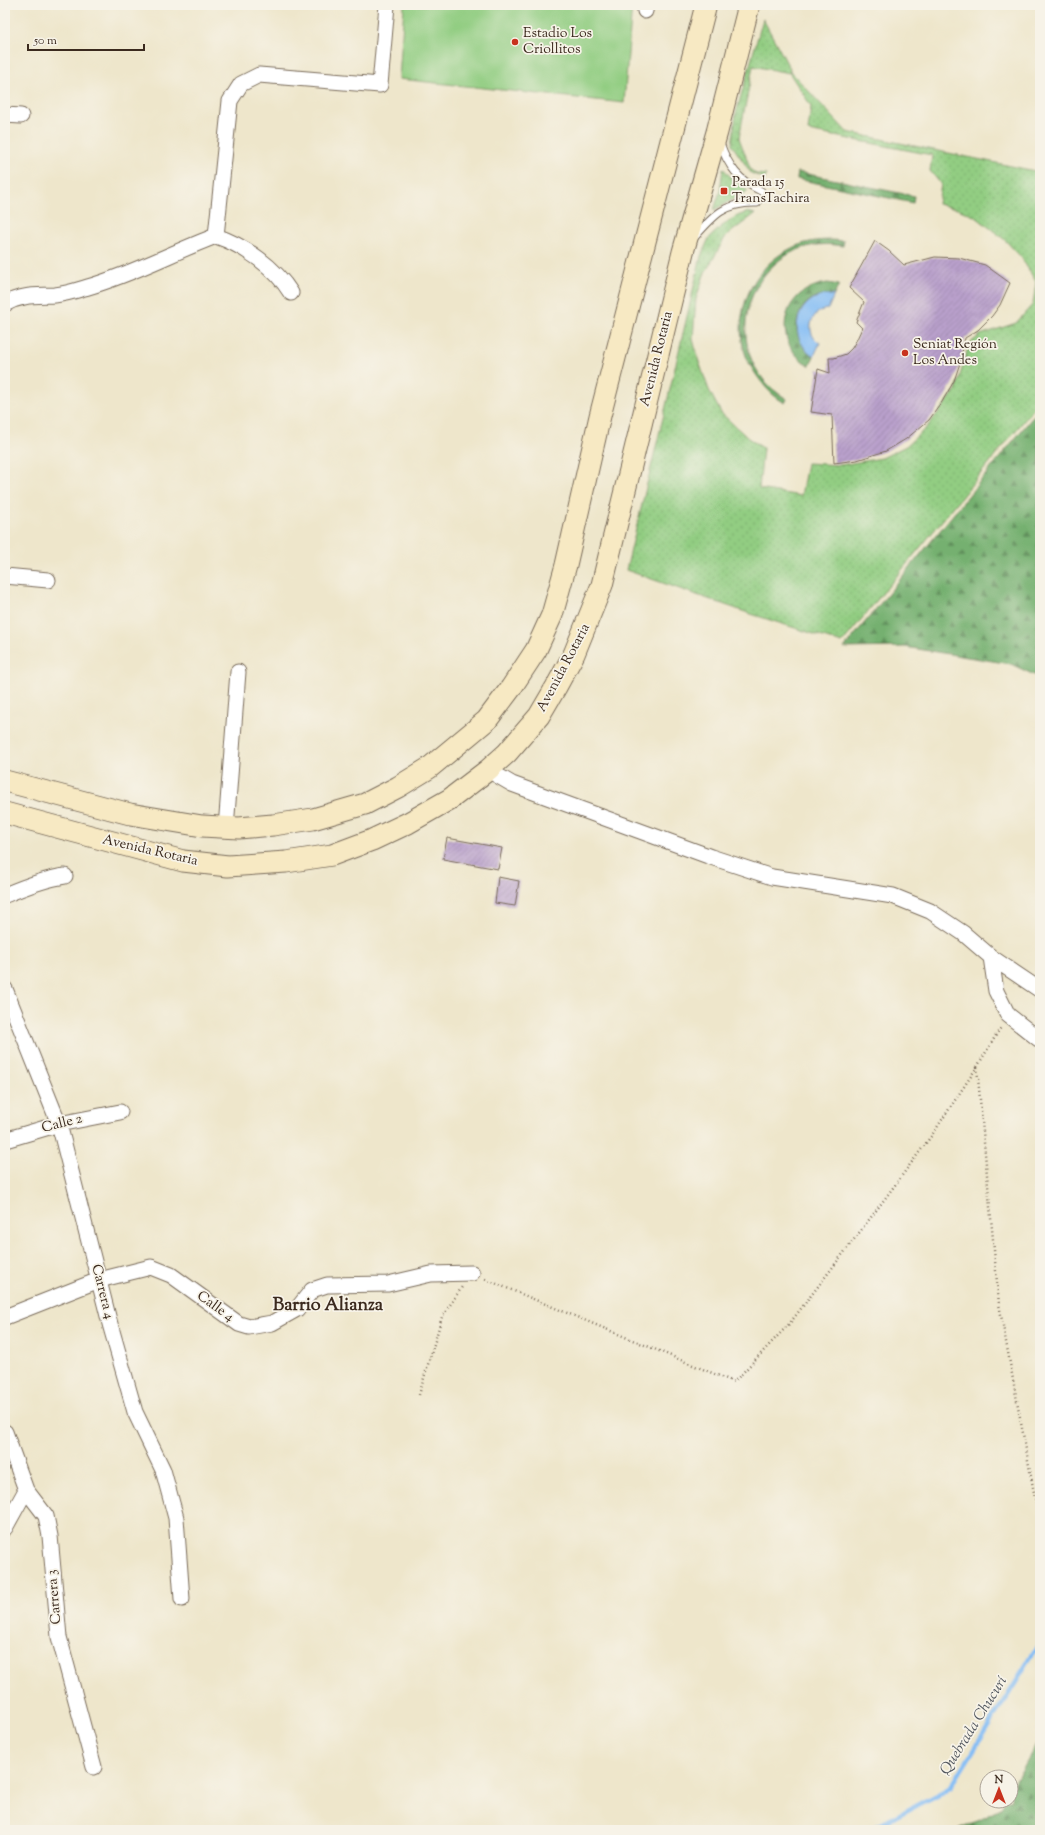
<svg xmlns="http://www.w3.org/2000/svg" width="1045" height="1835" viewBox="0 0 1045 1835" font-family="'Sorts Mill Goudy',serif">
	<defs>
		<pattern id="green-dots" width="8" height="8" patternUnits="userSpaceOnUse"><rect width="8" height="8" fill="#92cd82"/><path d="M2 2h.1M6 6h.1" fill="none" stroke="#7fb070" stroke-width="1.8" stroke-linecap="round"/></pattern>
		<pattern id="forest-firs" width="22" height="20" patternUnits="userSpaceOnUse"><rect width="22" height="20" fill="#75b070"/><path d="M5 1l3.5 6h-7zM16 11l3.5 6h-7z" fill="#618f5b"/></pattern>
		<pattern id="building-hatch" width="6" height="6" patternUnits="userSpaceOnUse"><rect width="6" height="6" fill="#b9a0cc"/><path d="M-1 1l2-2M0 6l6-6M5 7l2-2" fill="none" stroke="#9883a5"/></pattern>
	</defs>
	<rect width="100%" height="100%" fill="#f7f3e8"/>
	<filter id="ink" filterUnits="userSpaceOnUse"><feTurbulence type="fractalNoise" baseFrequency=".025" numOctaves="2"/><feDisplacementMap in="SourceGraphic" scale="8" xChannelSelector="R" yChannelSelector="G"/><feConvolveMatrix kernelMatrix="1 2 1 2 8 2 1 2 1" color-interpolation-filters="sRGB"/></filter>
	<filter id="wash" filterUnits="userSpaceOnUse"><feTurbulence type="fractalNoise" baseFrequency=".012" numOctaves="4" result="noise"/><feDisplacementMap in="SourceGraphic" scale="16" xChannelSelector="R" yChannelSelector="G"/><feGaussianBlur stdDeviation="0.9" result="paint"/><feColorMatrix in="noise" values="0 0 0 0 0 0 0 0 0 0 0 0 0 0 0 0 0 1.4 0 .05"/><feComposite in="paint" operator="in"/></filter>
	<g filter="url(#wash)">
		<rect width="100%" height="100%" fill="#eee6cb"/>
		<!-- green -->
		<path fill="url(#green-dots)" stroke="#667c50" d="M763,19L790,69L789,73L753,66L739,138L751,170L756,174L766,175L765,179L751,173L732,145L736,113Z
			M790,71L847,132L1040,172V401L842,643L748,613L626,570L671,385L701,256L709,238L722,226L737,216L748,212L755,214L726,236L704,275L696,299L693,339L698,359L709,390L721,413L748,438L763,448L759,489L801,496L807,463L840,465L882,458L906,446L926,428L956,390L969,344L980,335L1016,323L1033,304L1036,282L1021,257L1005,240L976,217L958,209L938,204L941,184L930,171L932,155L808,131L811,106L790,74Z
			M723,168L734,181L748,191L714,210L720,191Z"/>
		<!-- forest -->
		<path fill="url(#forest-firs)" stroke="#586d47" d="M798,172L914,196L913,203L797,179Z
			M832,240L844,241L843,246C753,229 707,353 787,399L785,403C772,396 763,385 755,373C726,332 745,272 788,250C802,242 817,240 832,240Z
			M828,283L839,285L834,295C797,290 783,337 814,356L810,366C769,343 781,288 828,283Z
			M1040,408V675H1034L1011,664L905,647L844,648Z
			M1040,1737V1830H958L1001,1808L1005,1801H1011V1790Z"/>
		<!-- pitch -->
		<path fill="#92cd82" stroke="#667c50" d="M404,5H632L624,103L399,79Z"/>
		<!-- water -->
		<path fill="#84bdf5" stroke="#60748a" d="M823,295H834L828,309C810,310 804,334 820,343L814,356C788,340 793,303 823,295Z"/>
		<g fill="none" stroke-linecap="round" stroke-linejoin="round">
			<!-- stream -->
			<path stroke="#84bdf5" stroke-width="4.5" d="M870,1830L951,1787L1040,1642"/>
		</g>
		<g id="blocks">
			<!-- building -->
			<path fill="url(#building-hatch)" d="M875,241L889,251L904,265L935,257L959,258L985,265L1010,283L1000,305L992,316L978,330L965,338L960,363L954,381L942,402L929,420L906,439L886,451L857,460L834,463L832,415L811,412L818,369L830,373L829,358H834L846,354L852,348L857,339L862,328L856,322L864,302L849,288Z
				M447,838L502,848L498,869L443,859Z
				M498,877L519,881L515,906L495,903Z"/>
		</g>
	</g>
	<g filter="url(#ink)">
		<use href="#blocks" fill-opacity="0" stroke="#7a6c5b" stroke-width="1"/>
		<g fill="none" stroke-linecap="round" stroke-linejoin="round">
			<defs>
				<path id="lane" d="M720,143C728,166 739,181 761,191
					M693,239C713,216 724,202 757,203"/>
				<path id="street" d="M645,11L646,5
					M5,115L21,116
					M291,293C275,267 245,246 216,236L230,101L241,84L259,75L380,85L387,5
					M5,304C22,294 37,296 55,295C66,294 78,290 88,287C133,274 173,252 216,236
					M5,576L48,580
					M488,770L512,784L711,857L772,877L893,896L930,911L963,933L991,957L1040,990
					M226,828L238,672
					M5,895C24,887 44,879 65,876
					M991,957L996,991L1008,1015L1040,1040
					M5,989L59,1124L110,1324L135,1412L163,1470L176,1518L182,1599
					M5,1140L59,1124L120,1112
					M5,1317L99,1280L151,1267L171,1275L239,1324L249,1327L272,1323L297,1309L312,1290L327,1285L388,1284L431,1274L472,1273
					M5,1432L26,1490L46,1516L50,1536L59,1637L94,1767
					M5,1528L26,1490"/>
				<path id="secondary" d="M5,781L130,814L202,826L239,828L273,825L313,819L365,804L398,787L429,768L487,720L511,688L536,650L552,615L566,565L600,416L706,5
					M5,813L183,861L228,866L286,862L332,855L372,840L408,823L450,799L488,770L507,753L539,716L556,687L574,654L602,585L683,252L717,132L749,5"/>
			</defs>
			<!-- lane casing -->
			<use href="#lane" stroke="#7a6c5b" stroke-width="9"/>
			<!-- street casing -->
			<use href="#street" stroke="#7a6c5b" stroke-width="17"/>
			<!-- secondary casing -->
			<use href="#secondary" stroke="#7a6c5b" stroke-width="23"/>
			<!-- path -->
			<path stroke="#7a6c5b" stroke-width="2.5" stroke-dasharray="1 3" stroke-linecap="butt" d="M977,1067L999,1304L1040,1525
				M485,1279L734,1382L790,1323L875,1212L932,1135L977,1067L1001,1027
				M419,1395L442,1317L462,1287"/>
			<!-- lane -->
			<use href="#lane" stroke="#fff" stroke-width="7"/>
			<!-- street -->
			<use href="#street" stroke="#fff" stroke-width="15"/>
			<!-- secondary -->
			<use href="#secondary" stroke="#f7e9c3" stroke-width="21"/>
		</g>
	</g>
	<!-- markers -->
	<g fill="#c8321e" stroke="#f7f3e8" stroke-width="1.5">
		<circle cx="515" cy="42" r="4"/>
		<rect x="720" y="187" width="8" height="8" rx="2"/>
		<circle cx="905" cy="353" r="4"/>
	</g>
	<g text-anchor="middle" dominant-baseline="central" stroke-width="3.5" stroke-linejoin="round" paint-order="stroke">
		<!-- poi labels -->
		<g font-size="14" fill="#3b2a1e" stroke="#f7f3e8" text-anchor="start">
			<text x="523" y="34">Estadio Los<tspan x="523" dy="16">Criollitos</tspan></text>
			<text x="732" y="183">Parada 15<tspan x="732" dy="16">TransTachira</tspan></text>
			<text x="913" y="345">Seniat Región<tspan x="913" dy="16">Los Andes</tspan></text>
		</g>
		<!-- street labels -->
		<g font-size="14" fill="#3b2a1e" stroke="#f7f3e8">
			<text transform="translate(657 359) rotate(-76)">Avenida Rotaria</text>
			<text transform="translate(564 668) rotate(-62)">Avenida Rotaria</text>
			<text transform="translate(150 851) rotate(13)">Avenida Rotaria</text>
			<text transform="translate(62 1124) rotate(-14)">Calle 2</text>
			<text transform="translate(102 1292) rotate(76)">Carrera 4</text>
			<text transform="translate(215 1307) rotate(36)">Calle 4</text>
			<text transform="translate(55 1597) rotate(-95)">Carrera 3</text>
		</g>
		<!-- water labels -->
		<g font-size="15" font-style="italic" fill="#51565e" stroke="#f7f3e8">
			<text transform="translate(974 1726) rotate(-58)">Quebrada Chucurí</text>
		</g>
		<!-- district labels -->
		<g font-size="18" font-weight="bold" fill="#3b2a1e" stroke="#f7f3e8">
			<text x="328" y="1306">Barrio Alianza</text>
		</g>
	</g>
	<!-- margin -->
	<rect width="1045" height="1835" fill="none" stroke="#f7f3e8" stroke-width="20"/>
	<!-- north arrow -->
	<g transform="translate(999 1789)"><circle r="19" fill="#f7f3e8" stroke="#aca397"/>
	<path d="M0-3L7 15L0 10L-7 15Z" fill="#c8321e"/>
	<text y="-6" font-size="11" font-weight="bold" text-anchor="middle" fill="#3b2a1e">N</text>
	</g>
	<!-- scale -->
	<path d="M28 44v6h116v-6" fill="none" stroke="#3b2a1e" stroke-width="2"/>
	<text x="34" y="44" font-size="12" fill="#3b2a1e" stroke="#f7f3e8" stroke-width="3" paint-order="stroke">50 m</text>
</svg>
